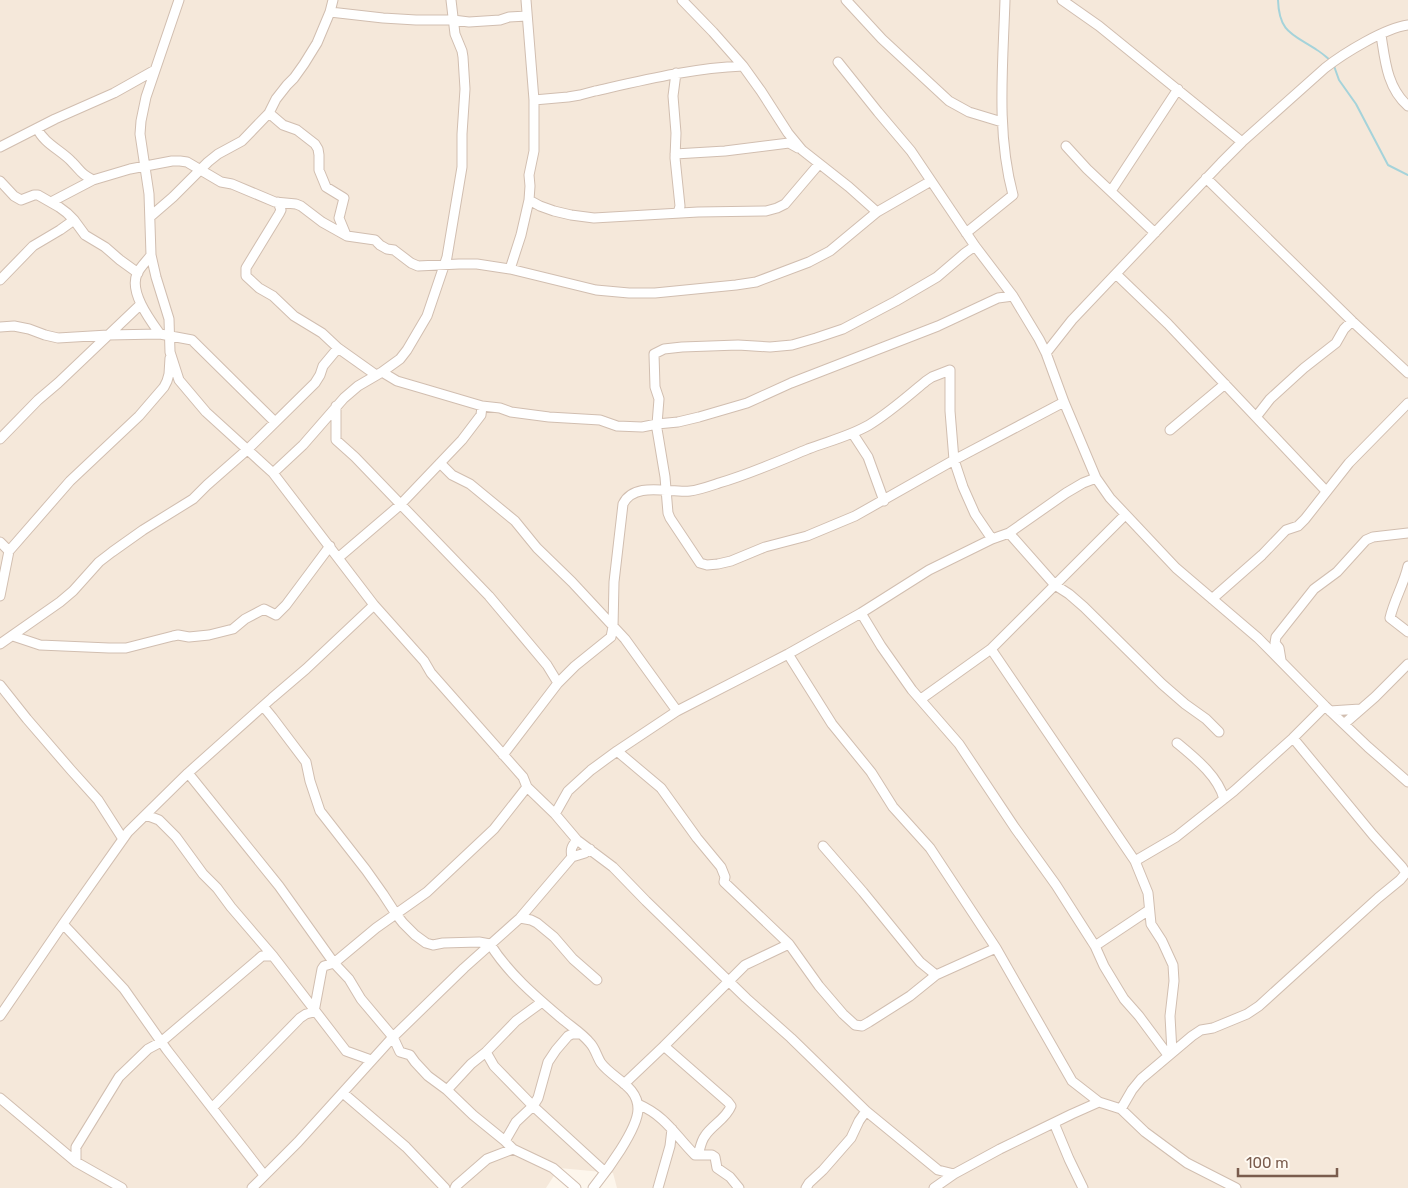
<svg xmlns="http://www.w3.org/2000/svg" width="1408" height="1188" viewBox="0 0 1408 1188" font-family="Rubik,sans-serif">
  <rect width="100%" height="100%" fill="#fdf6ec"/>
  <path fill="#f5e8da" d="M0,0H1408V1188H617L613,1173L559,1168L546,1188H0Z"/>
  <g fill="none" stroke-linecap="round" stroke-linejoin="round">
    <path stroke="#a5d3da" stroke-width="2" d="M1278,0C1279,33 1293,34 1317,50C1322,53 1326,57 1330,60
      M1334,66L1339,80L1356,104L1388,165L1408,175"/>
    <g stroke="#d1beb0" stroke-width="11">
      <path id="minor" d="M179,0L146,97L141,121L140,134L149,194L151,255L156,277L169,319L170,352L179,380L206,412L273,473L374,605L424,661L431,673L523,777L527,787L555,814L577,840L613,867L646,901L746,998L791,1038L866,1111L938,1170L954,1174
        M682,0L713,32L743,66L761,91L788,133L802,150L849,187L877,212
        M846,0L882,39L949,101L969,112L1002,122
        M1062,0L1099,26L1242,142
        M330,12L333,0
        M1381,35C1385,60 1387,88 1408,106
        M838,62L878,112L911,151L975,246L1013,296L1039,339L1046,353L1064,402L1096,478L1110,498L1176,568L1258,638L1325,706L1368,747L1408,782
        M676,73L673,96L676,133L675,158L680,206L678,213
        M534,100L568,97L580,95L595,91C644,80 693,68 743,66
        M269,113L283,125L297,130L315,144L318,149L319,155V170L326,187L344,198L339,218L346,235
        M37,128C44,144 61,150 72,162C81,171 81,174 93,180
        M1066,146L1087,169L1155,233
        M0,147L55,119L114,93L155,70
        M675,154L725,151L789,143L798,148
        M1206,178L1352,321L1408,373
        M0,181L14,196L21,200L34,195H38L59,207L67,213L74,220L85,235L105,247L120,260L138,273
        M1111,191L1178,89
        M529,200L540,206L554,211L571,215L594,218L698,212L766,211L777,208L785,204L819,164
        M51,202L93,180L130,169L172,161H180L187,162L221,182L232,184L275,202L296,204L301,206L322,222L347,236L375,240L380,245L387,249L394,250L411,263L418,266L459,264H477L510,269L596,290L629,293H655L736,285L756,282L809,262L830,251L877,212L931,181
        M278,202L281,210L279,214L246,268V276L259,288L273,296L294,316L322,333L338,348L376,375
        M151,216L173,197L208,162L218,154L242,141L269,113L276,99L287,85L294,78L304,64L317,43L330,12L383,18L416,20H453L469,22L500,20L509,17L527,16
        M966,233L1013,195C996,132 1003,65 1005,0
        M151,255C147,261 140,267 137,274C129,292 150,320 160,334
        M510,269L521,235L529,200L530,186L529,175L534,151V100L526,0
        M1116,274L1168,324L1326,491
        M0,280L33,246L60,230L74,220
        M1013,296L998,298L938,326L791,383L747,403L699,417L678,422L657,424V429L665,477L668,513L670,518L700,563L707,565L718,564L731,561L765,547L807,536L855,516L954,460L1064,402
        M0,327L14,326L29,329L45,335L58,338L108,335L160,334L192,340L275,422
        M1046,353L1072,320L1221,163L1242,142L1325,68C1344,53 1385,28 1408,25
        M382,372L397,381L421,388L482,406L500,408L511,412L549,417L600,420L617,426L642,427L657,424L659,399L655,387L654,354L664,349L682,347L738,345L770,347L792,345L816,338L843,329L896,301L937,277L965,253L975,246
        M336,406V440L355,457L489,596L547,665L558,683
        M1256,417L1270,399L1304,368L1336,343L1344,329L1352,321
        M1170,430L1225,384
        M853,434L868,457L884,501
        M0,439L38,400L58,383L141,304
        M440,463L452,475L470,484L515,521L537,548L572,582L625,639L677,711
        M273,473L303,445L344,398L358,386L382,372L400,359L407,350L427,316L447,257L462,167V134L465,89L463,57L462,51L455,34L451,0
        M1009,533L1055,585L1069,594L1084,607L1162,684L1185,704L1206,719L1219,732
        M0,542L9,551
        M338,558L400,505L462,440L481,415L482,406
        M1408,566C1404,584 1394,600 1390,618L1408,632
        M0,596L9,551L70,481L139,416L164,387L167,381L169,374L170,358
        M1212,599L1262,555L1286,530L1298,526L1305,519L1349,463L1408,403
        M861,613L881,646L912,690L959,744L1015,828L1056,885L1095,946L1104,966L1124,999L1139,1016L1168,1055
        M13,636L40,645L109,648H126L173,636L178,635L189,637L209,635L233,629L245,619L264,609L276,615L286,605L330,546
        M0,644L60,602L73,591L99,562L112,552L143,530L193,499L207,485L248,449L315,383L320,375L323,366L338,348
        M991,649L1135,861L1148,893L1151,924L1162,941L1173,965L1174,981L1170,1016L1172,1052
        M788,654L832,724L871,772L893,807L930,848L996,948L1072,1081L1099,1102L1121,1109L1145,1132L1187,1163L1236,1188
        M1281,660L1279,648L1275,643L1276,637L1314,589L1337,572L1366,540L1373,537L1408,533
        M0,685L27,719L71,770L98,800L123,839
        M921,699L991,649L1125,515
        M263,706L272,717L306,762L310,781L320,811L366,870L383,894L396,914L403,923L415,935L426,943L433,945L443,943L479,942L490,944C508,973 535,996 561,1018C570,1026 582,1033 590,1043C595,1048 597,1057 601,1063C613,1079 638,1086 638,1109C638,1129 606,1172 593,1188
        M1330,711L1360,709
        M1344,724L1375,697L1408,664
        M1177,743C1195,758 1218,776 1224,799
        M617,751L661,788L697,838L721,867L725,877L724,882L789,944L819,986L843,1014L855,1025L862,1026L869,1022L910,996L936,975L996,948
        M503,755L558,683L575,666L611,637L613,627L614,582L623,504C634,481 669,493 690,491C699,490 710,486 719,483C750,474 779,461 808,449C829,441 850,436 869,425C889,413 908,396 926,381L932,377L950,370V411L954,460L963,487L975,514L992,539
        M188,773L279,886L334,963L349,979L361,999L393,1037L400,1052L410,1055L415,1062L428,1076L447,1090L473,1115L505,1141L513,1149L553,1168L576,1188
        M555,814L568,791L591,770L617,751L677,711L788,654L861,613L929,570L992,539L1009,533L1066,493L1083,483L1096,478
        M146,815L159,820L176,837L203,874L217,888L231,907L273,956L343,1047L346,1051L371,1060
        M823,846L863,892L920,962L936,975
        M572,857C570,849 572,846 577,840
        M1135,861L1176,837L1234,791L1293,738L1325,706
        M520,918L531,920L537,923L554,937L573,959L597,980
        M63,924L124,989L167,1050L264,1175
        M1095,946L1149,910
        M0,1016L63,924L128,832L188,773L272,698L306,669L374,605
        M664,1046L728,1102L731,1106C726,1119 712,1125 705,1136C701,1141 700,1149 698,1155
        M486,1052L494,1066L533,1106L605,1172
        M624,1084L664,1046L745,965L789,944
        M447,1090L471,1064L486,1052L516,1021L542,1002
        M343,1093L406,1147L445,1188
        M0,1098L76,1162L122,1188
        M638,1104C667,1117 674,1134 695,1155H712L715,1157L717,1168L730,1177L739,1188
        M212,1108L300,1018L306,1014L314,1012L322,969L324,966L334,963L376,928L427,892L494,829L527,787
        M1121,1109L1132,1090L1141,1079L1192,1036L1201,1030L1213,1028L1247,1014L1259,1006L1378,898L1400,880L1406,873L1402,867L1373,835L1293,738
        M1054,1123L1069,1159L1083,1188
        M505,1141L516,1122L533,1106L538,1098L548,1062L556,1050L568,1036L572,1034H580
        M76,1162V1147L119,1077L148,1049L161,1042L262,956H273
        M252,1188L298,1142L393,1037L464,968L520,918L572,857L585,853L590,849
        M455,1188L456,1186L487,1159L513,1149
        M658,1188L670,1146L672,1129
        M806,1188L809,1183L823,1170L851,1138L859,1121L866,1111
        M934,1188L954,1174L1000,1149L1072,1114L1099,1102"/>
    </g>
    <use href="#minor" stroke="#fff" stroke-width="9"/>
  </g>
  <path d="M1238 1168v8h99v-8" fill="none" stroke="#7a5c4d" stroke-width="2.5"/>
  <text x="1246" y="1168" font-size="15" fill="#7a5c4d" stroke="#fffaf3" stroke-width="4" paint-order="stroke">100 m</text>
</svg>
